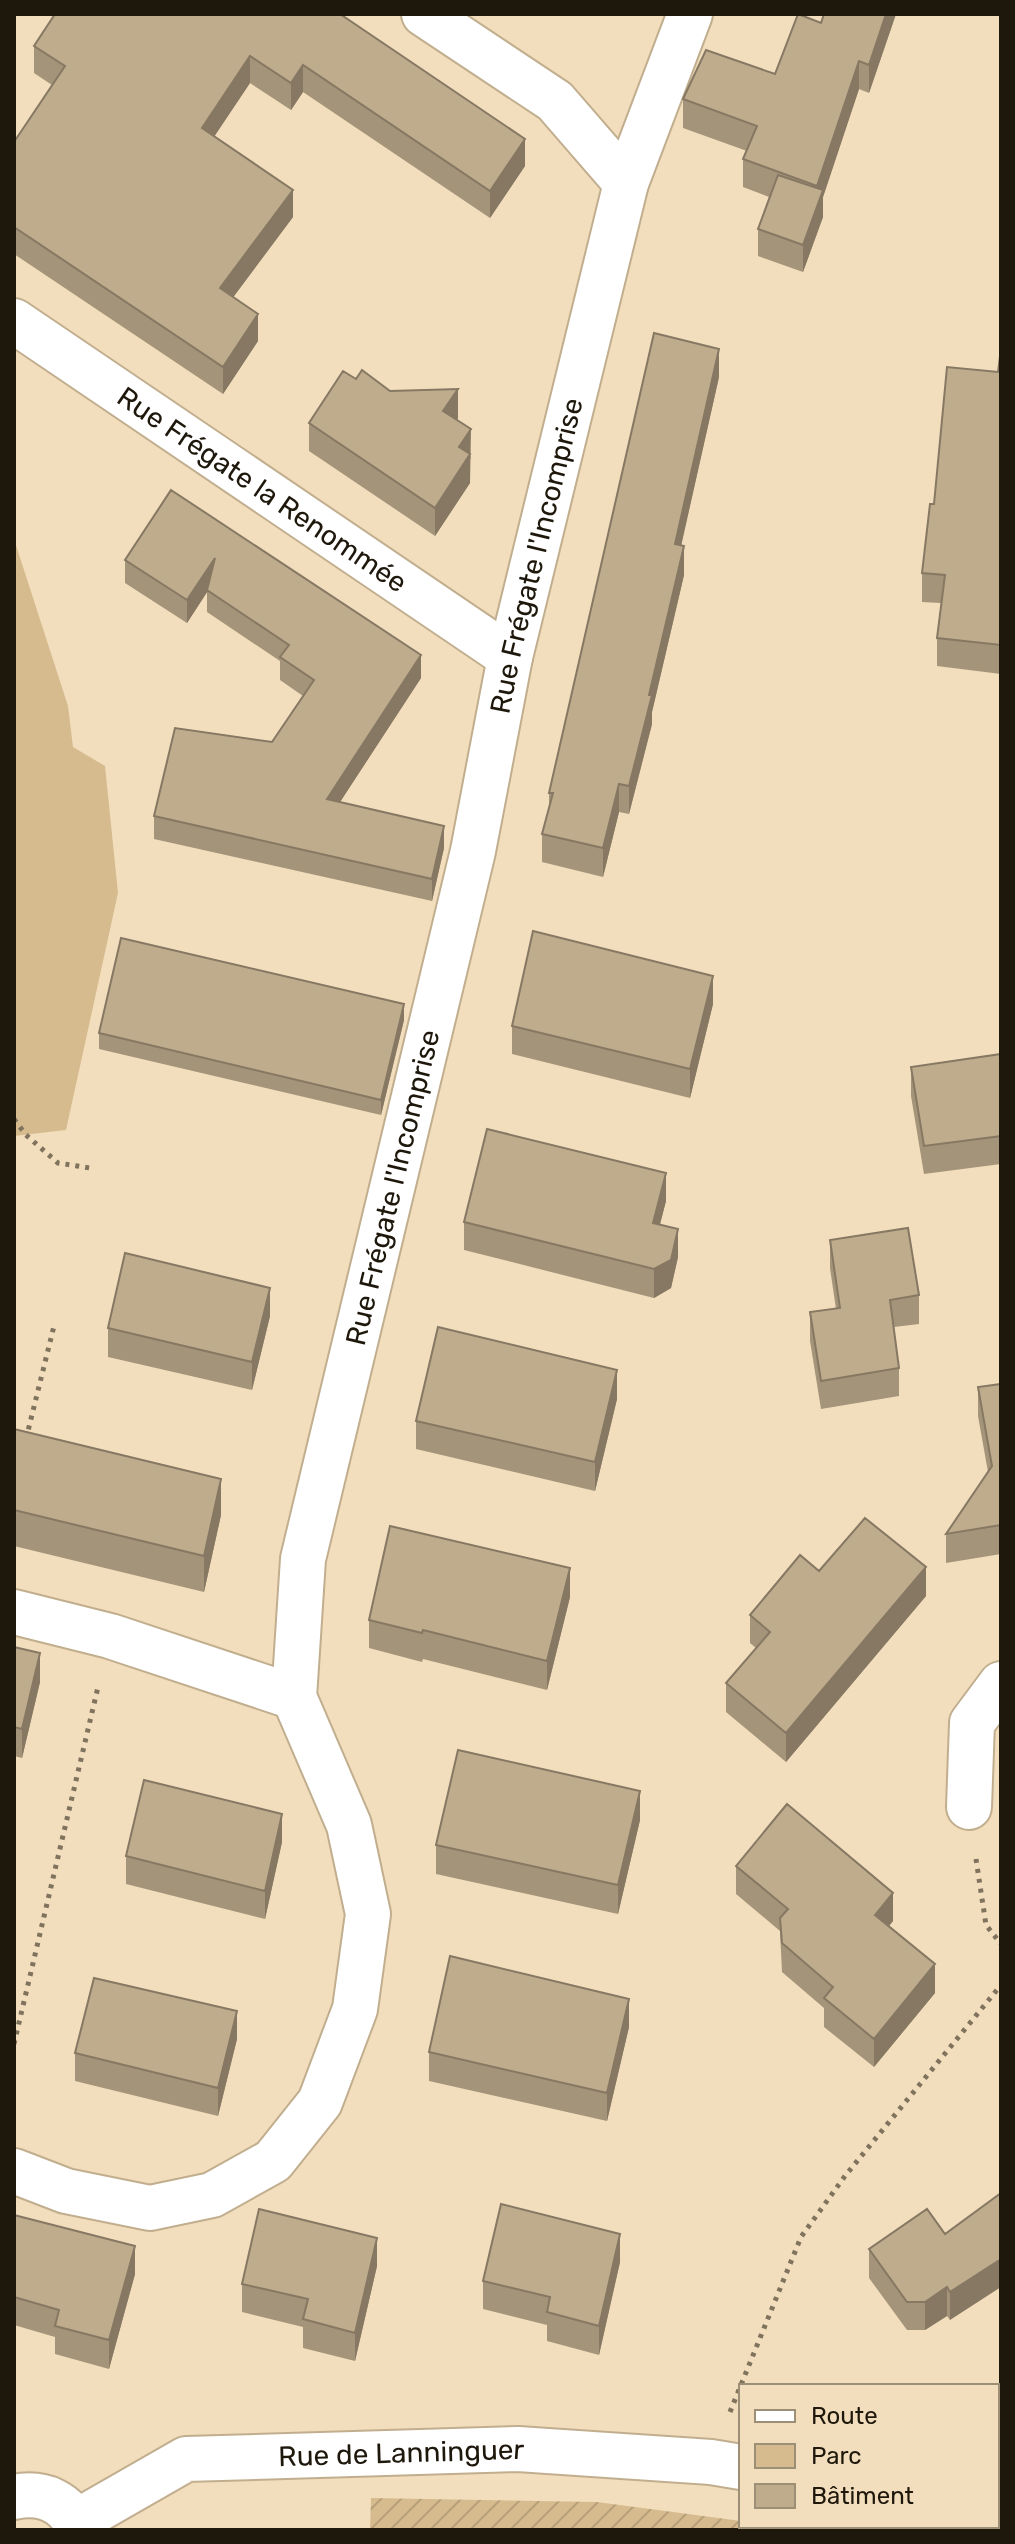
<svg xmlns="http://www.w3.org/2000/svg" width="1015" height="2544" viewBox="0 0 1015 2544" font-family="Rubik,sans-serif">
  <defs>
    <pattern id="garden-furrows" width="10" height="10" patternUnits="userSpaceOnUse" patternTransform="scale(2)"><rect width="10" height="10" fill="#d6bb8e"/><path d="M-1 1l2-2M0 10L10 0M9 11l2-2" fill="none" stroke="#b7a079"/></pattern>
  </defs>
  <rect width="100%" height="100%" fill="#f2debd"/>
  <path fill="#d6bb8e" d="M14,539L68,706L73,747L105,766L118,893L66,1130L14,1136Z"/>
  <path fill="url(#garden-furrows)" d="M371,2498L597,2502L741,2521V2526H774L804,2530H370Z"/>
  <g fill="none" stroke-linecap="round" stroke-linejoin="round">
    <g stroke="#c1ae8e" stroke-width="48">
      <g id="street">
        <path d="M626,183L690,14"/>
        <path id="s1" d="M14,321L510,657"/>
        <path d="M14,1612L110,1636L294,1697"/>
        <path d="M969,1807L972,1723L1001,1684"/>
        <path id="s2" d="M14,2171L66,2191L150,2208L212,2195L273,2161L320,2102L355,2009L368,1914L349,1825L294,1697L303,1559L473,851L510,657L626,183L555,101L424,14"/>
        <path d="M14,2497C43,2491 68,2502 79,2530"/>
        <path d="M997,2507H1001"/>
        <path id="s3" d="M76,2522L186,2459L518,2449L711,2462L741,2467"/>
      </g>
    </g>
    <path stroke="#80735d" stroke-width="5" stroke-dasharray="4 6" stroke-linecap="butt" d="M14,1119L26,1135L58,1163L90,1168
      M26,1439L54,1326
      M976,1859L986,1925L1001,1944
      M14,2044L98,1687
      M730,2412L801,2237L845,2176L1001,1985"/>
    <use href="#street" stroke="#fff" stroke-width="44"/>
  </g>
  <path fill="#a49479" d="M340,14L525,166L490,218L303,92L291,110L250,83L214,136L293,217L233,297L258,341L223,394L14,254V142L52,85L34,73V46Z
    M896,14L869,93L859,89L823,197V217L803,272L758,256V229L769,197L743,187V159L747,151L683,128V99L775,74L821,23Z
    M1001,348V674L937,666V638L941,603L922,602V573L934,504L998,372Z
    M719,377L681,545L684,575L652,712V724L629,814L619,812L603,877L542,862V834L549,806V793Z
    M356,379L458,418L457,420L471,458L470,459V483L435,536L309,451V423Z
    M171,490L421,678L340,802L444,848L432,901L154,839V816L272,742L303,696L280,680V661L207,612V592L187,623L125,583V560Z
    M713,1004L690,1098L512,1054V1026Z
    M404,1020L381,1115L99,1049V1033Z
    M1001,1054V1164L924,1174L911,1096V1067Z
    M666,1201L660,1224L678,1257L671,1288L654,1298L464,1250V1222Z
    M830,1240L919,1295V1324L894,1327L899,1368V1396L821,1409L810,1341V1312L836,1309L830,1268Z
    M270,1316L252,1390L108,1357V1328Z
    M1001,1384V1554L946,1563V1534L988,1472L978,1416V1387Z
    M617,1399L595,1491L416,1449V1421Z
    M14,1429L221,1515L204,1592L14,1546Z
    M819,1571L926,1596L786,1762L726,1712V1683L756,1648L750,1643V1615Z
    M570,1597L547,1690L423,1659L422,1662L369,1648V1620Z
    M14,1647L40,1682L22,1758L14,1756Z
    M640,1820L618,1914L436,1874V1845Z
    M282,1842L265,1919L126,1884V1856Z
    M736,1866L893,1921L889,1926L935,1993L874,2067L824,2027V2008L782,1972L780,1931L736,1894Z
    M629,2027L607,2121L429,2081V2052Z
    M237,2039L218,2116L75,2081V2053Z
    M1001,2193L950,2320L947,2316L925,2330H907L869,2278V2249L945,2234Z
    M14,2215L135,2274L109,2369L55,2354V2337L14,2325Z
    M620,2262L599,2355L547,2341V2325L483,2309V2281Z
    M377,2266L355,2361L303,2348V2327L242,2312V2284Z"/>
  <path fill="#867863" d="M886,14H896L869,93V65Z
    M250,56V83L202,155V128Z
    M859,61V89L823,197V217L803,272V245L817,206V186Z
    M303,65V92L291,110V83Z
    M525,139V166L490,218V191Z
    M293,190V217L220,315V288Z
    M258,314V341L223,394V367Z
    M719,349V377L675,573V544Z
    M458,389V418L443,439V411Z
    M471,429L470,483L435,536V508L459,447Z
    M684,546V575L652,712V724L629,814V786L649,695Z
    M215,558V580L187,623V600Z
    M421,655V678L327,822V799Z
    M619,784V812L603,877V848Z
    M444,826V848L432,901V879Z
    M713,976V1004L690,1098V1069Z
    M404,1004V1020L381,1115V1100Z
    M666,1173V1201L653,1251V1223Z
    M678,1229V1257L671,1288L654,1298V1269Z
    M270,1288V1316L252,1390V1362Z
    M617,1370V1399L595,1491V1462Z
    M221,1479V1515L204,1592V1556Z
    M926,1567V1596L786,1762V1733Z
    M570,1568V1597L547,1690V1661Z
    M40,1653V1682L22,1758V1729Z
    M640,1791V1820L618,1914V1885Z
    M282,1814V1842L265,1919V1891Z
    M893,1893V1921L875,1943V1915Z
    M935,1964V1993L874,2067V2039Z
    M629,1999V2027L607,2121V2093Z
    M237,2011V2039L218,2116V2088Z
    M620,2234V2262L599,2355V2326Z
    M377,2238V2266L355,2361V2333Z
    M135,2246V2274L109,2369V2340Z
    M1001,2259V2287L950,2320V2292Z
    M947,2287V2316L925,2330V2302Z"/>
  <path fill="#bfac8d" stroke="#867863" stroke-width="2" d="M55,14H340L525,139L490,191L303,65L291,83L250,56L202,128L293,190L220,288L258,314L223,367L14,227V142L65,66L34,46Z
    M798,14L821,23L824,14H886L869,65L859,61L817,186L743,159L757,126L683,99L706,50L775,74Z
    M778,175L823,190L803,245L758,229Z
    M654,333L719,349L675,544L684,546L649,695H652L629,786L619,784L603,848L542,834L553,793H549Z
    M1001,348V645L937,638L945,575L922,573L930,504H934L947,367L998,372Z
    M362,370L390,391L458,389L443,411L471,429L459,447L470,454L435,508L309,423L343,371L356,379Z
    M171,490L421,655L327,799L444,826L432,879L154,816L175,728L272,742L314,680L280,657L289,645L207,590L215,558L187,600L125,560Z
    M533,931L713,976L690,1069L512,1026Z
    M121,938L404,1004L381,1100L99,1033Z
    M1001,1054V1136L924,1146L911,1067Z
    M487,1129L666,1173L653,1223L678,1229L671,1260L654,1269L464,1222Z
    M908,1228L919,1295L890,1300L899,1368L821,1381L810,1312L840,1308L830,1240Z
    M125,1253L270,1288L252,1362L108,1328Z
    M438,1327L617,1370L595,1462L416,1421Z
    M1001,1384V1525L946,1534L992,1466L978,1387Z
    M14,1429L221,1479L204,1556L14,1510Z
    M865,1518L926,1567L786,1733L726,1683L770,1632L750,1615L800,1555L819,1571Z
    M390,1526L570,1568L547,1661L423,1630L422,1633L369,1620Z
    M14,1647L40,1653L22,1729L14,1727Z
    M458,1750L640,1791L618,1885L436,1845Z
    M144,1780L282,1814L265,1891L126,1856Z
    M787,1804L893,1893L875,1915L935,1964L874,2039L824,1998L833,1987L782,1943L780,1918L788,1909L736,1866Z
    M450,1956L629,1999L607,2093L429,2052Z
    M94,1978L237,2011L218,2088L75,2053Z
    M1001,2193V2259L950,2292L947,2287L925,2302H907L869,2249L927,2209L945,2234Z
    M501,2204L620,2234L599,2326L547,2312L550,2297L483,2281Z
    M259,2209L377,2238L355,2333L303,2319L308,2299L242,2284Z
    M14,2215L135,2246L109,2340L55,2326L59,2310L14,2297Z"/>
  <g text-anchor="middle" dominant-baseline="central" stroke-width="8" stroke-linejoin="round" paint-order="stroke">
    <g font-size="28" fill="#1e170b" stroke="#f2debd">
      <text stroke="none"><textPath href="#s1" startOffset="300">Rue Frégate la Renommée</textPath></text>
      <text stroke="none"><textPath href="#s2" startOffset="1944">Rue Frégate l'Incomprise</textPath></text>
      <text stroke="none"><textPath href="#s2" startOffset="1296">Rue Frégate l'Incomprise</textPath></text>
      <text stroke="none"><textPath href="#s3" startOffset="342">Rue de Lanninguer</textPath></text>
    </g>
  </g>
  <rect width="1015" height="2544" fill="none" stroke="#1e170b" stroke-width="32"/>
  <rect x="739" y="2384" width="260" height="144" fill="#f2debd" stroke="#9d8e76" stroke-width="2"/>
  <rect x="755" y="2410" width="40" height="12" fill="#ffffff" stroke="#9d8e76" stroke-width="2"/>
  <text x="811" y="2424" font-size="24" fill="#1e170b">Route</text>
  <rect x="755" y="2444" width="40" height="24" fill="#d6bb8e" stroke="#9d8e76" stroke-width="2"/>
  <text x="811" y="2464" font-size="24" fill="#1e170b">Parc</text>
  <rect x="755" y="2484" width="40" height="24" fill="#bfac8d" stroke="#9d8e76" stroke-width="2"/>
  <text x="811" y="2504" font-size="24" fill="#1e170b">Bâtiment</text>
</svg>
